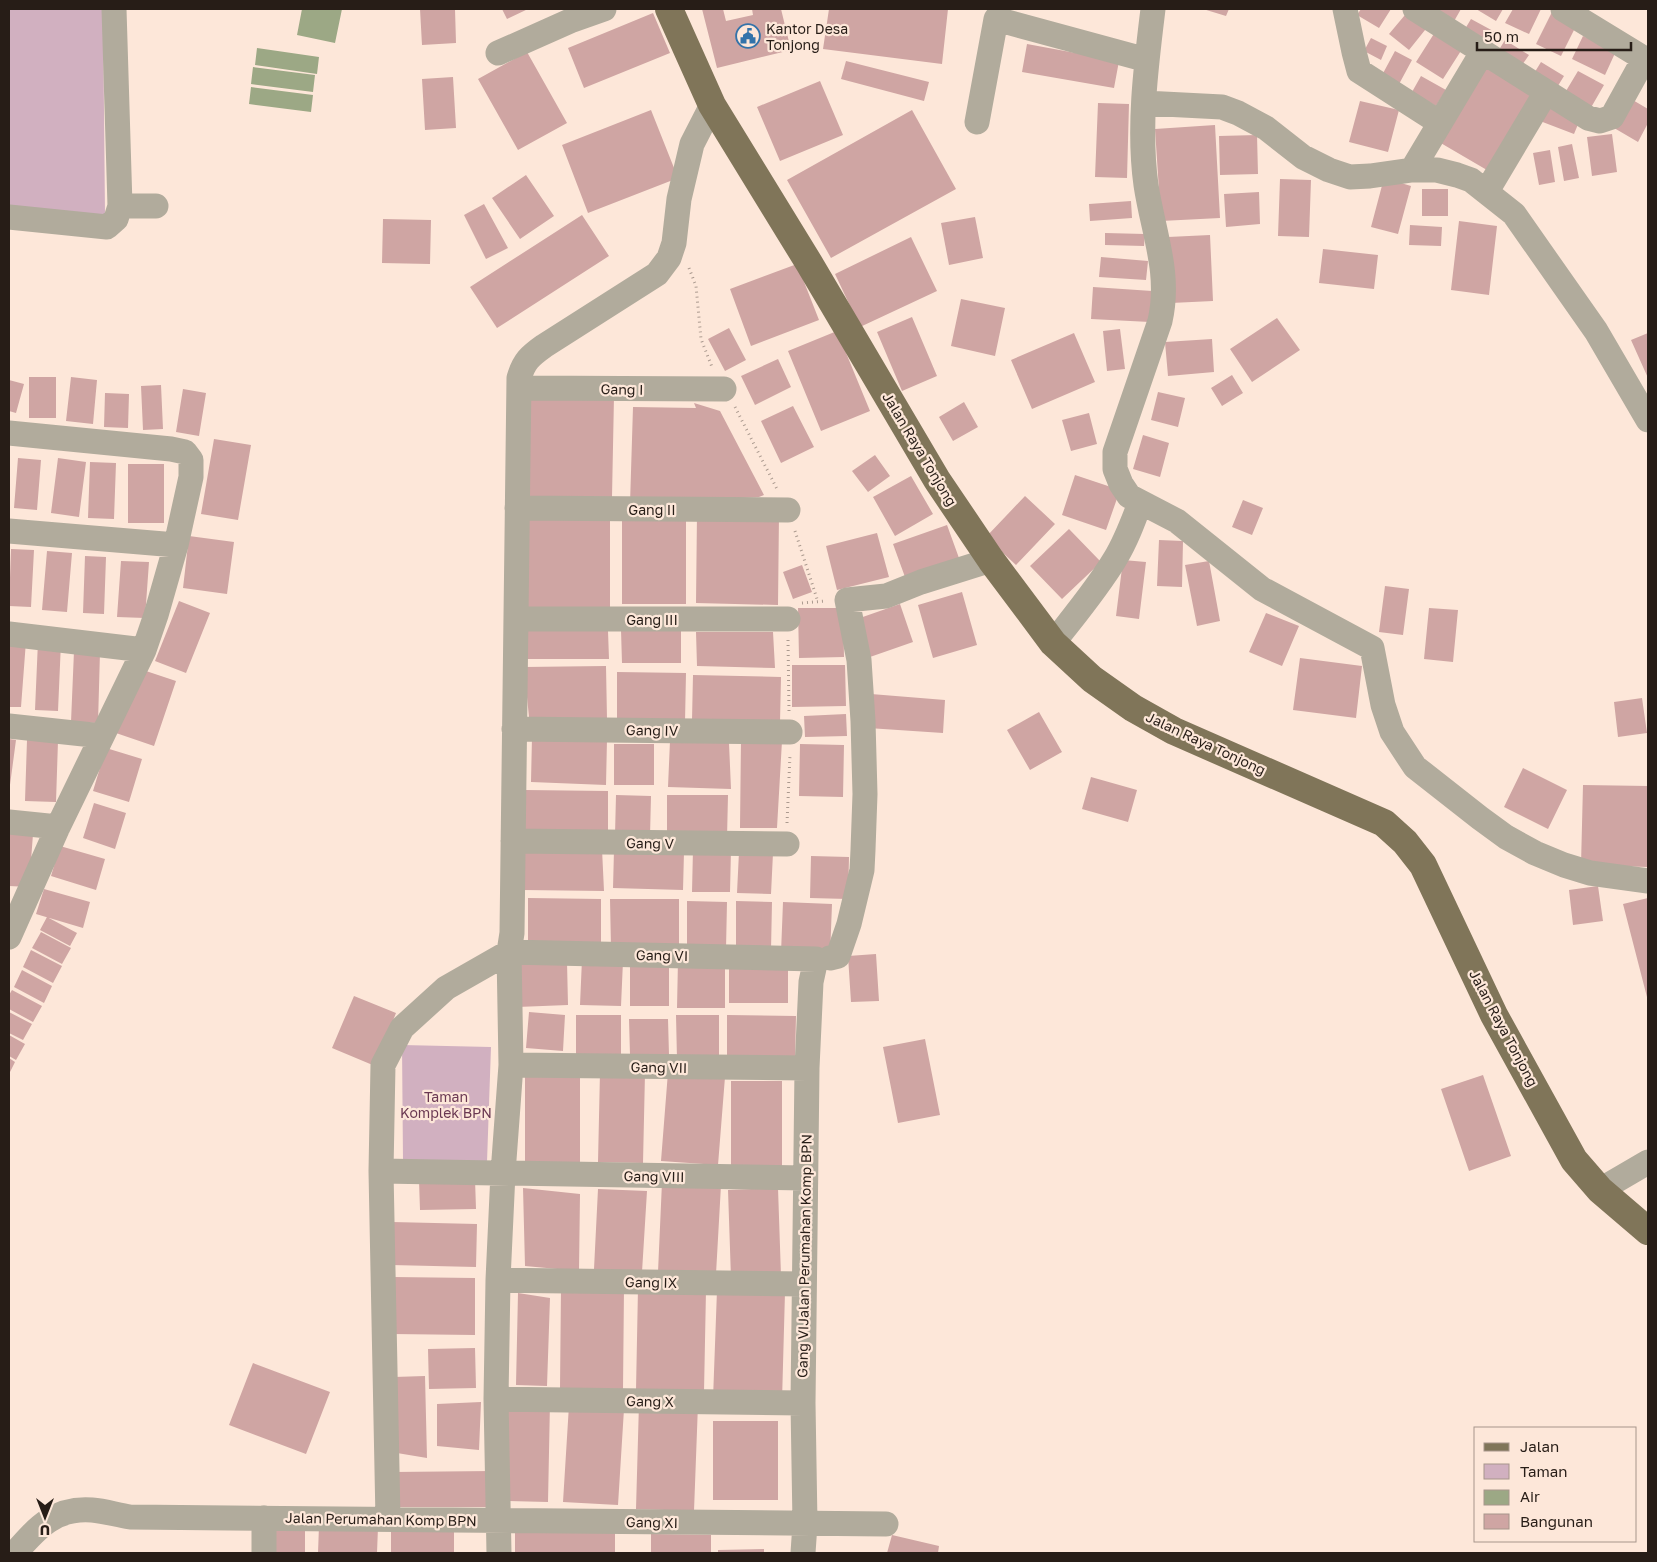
<svg xmlns="http://www.w3.org/2000/svg" width="1657" height="1562" viewBox="0 0 1657 1562" font-family="'Golos Text',sans-serif">
  <rect width="100%" height="100%" fill="#fde7d9"/>
  <path fill="#d1b0c0" d="M9,9H103L105,215L9,206Z
    M402,1045L491,1047L487,1162L403,1161Z"/>
  <path fill="#9ca885" d="M302,9H342L335,43L297,35Z
    M257,48L319,57L317,74L255,65Z
    M253,67L315,75L313,92L251,84Z
    M251,87L313,95L311,112L249,104Z"/>
  <path fill="#cfa5a3" d="M420,9H455L456,43L422,45Z
    M502,9H528L507,19Z
    M702,9H723L726,21L753,15L752,9H781L791,50L717,68Z
    M829,9H948L942,64L823,49Z
    M1203,9H1229L1226,16Z
    M1361,9H1391L1379,28L1357,15Z
    M1410,9L1429,25L1409,50L1389,34Z
    M1440,9H1461L1453,23L1437,15Z
    M1476,9H1503L1496,21Z
    M1513,9H1541L1529,34L1505,23Z
    M1552,12L1577,24L1561,56L1536,44Z
    M653,13L670,53L584,88L568,48Z
    M1471,19L1495,32L1486,47L1462,34Z
    M1437,29L1464,46L1443,79L1416,62Z
    M1583,36L1616,51L1605,75L1572,59Z
    M1371,38L1387,46L1381,60L1364,51Z
    M1505,40L1529,55L1520,68L1497,53Z
    M1027,44L1119,61L1114,88L1022,72Z
    M1395,51L1412,60L1398,86L1381,77Z
    M527,52L567,123L518,150L478,79Z
    M846,61L929,82L924,101L841,79Z
    M1541,62L1564,76L1556,89L1533,75Z
    M1484,64L1538,95L1492,173L1439,142Z
    M1578,71L1604,85L1589,111L1563,96Z
    M1421,76L1446,90L1436,106L1412,92Z
    M453,77L456,128L425,130L422,79Z
    M820,81L843,135L780,161L757,107Z
    M1626,96L1648,109V123L1638,142L1609,125Z
    M1360,101L1399,110L1388,152L1349,142Z
    M1098,103L1129,104L1127,178L1095,177Z
    M1546,105L1581,117L1574,134L1540,121Z
    M651,110L678,178L588,213L562,145Z
    M912,110L956,189L831,258L787,180Z
    M1215,125L1220,218L1161,221L1155,129Z
    M1612,134L1617,172L1592,176L1587,137Z
    M1257,135L1258,174L1220,175L1219,136Z
    M1572,144L1579,178L1564,181L1558,147Z
    M1550,150L1555,182L1539,185L1533,153Z
    M526,175L554,216L520,239L492,198Z
    M1384,178L1411,186L1398,234L1371,227Z
    M1280,179L1311,180L1309,237L1278,236Z
    M1422,189H1448V216H1422Z
    M1259,192L1260,224L1226,227L1224,194Z
    M1131,201L1132,218L1090,221L1089,204Z
    M484,204L508,248L486,259L464,215Z
    M582,215L609,256L497,328L470,287Z
    M975,217L983,258L949,265L941,223Z
    M383,219L431,220L430,264L382,263Z
    M1459,221L1497,226L1489,295L1451,290Z
    M1410,225L1442,227L1441,246L1409,245Z
    M1105,233L1145,234L1144,246L1105,245Z
    M1210,235L1213,301L1171,303L1168,237Z
    M911,237L937,291L860,327L835,274Z
    M1323,249L1378,255L1374,289L1319,283Z
    M1101,257L1148,261L1146,280L1099,277Z
    M797,264L819,320L751,346L730,289Z
    M1093,287L1152,291L1150,322L1091,319Z
    M961,299L1005,308L995,356L951,346Z
    M912,317L937,376L902,391L877,332Z
    M1277,318L1300,350L1252,382L1230,349Z
    M729,328L746,360L725,371L708,339Z
    M1120,329L1125,369L1107,371L1103,331Z
    M837,331L870,411L821,431L788,351Z
    M1074,333L1095,382L1032,409L1011,360Z
    M1648,333V378L1631,340Z
    M1212,339L1214,372L1168,376L1165,342Z
    M778,359L791,387L755,405L741,376Z
    M1232,375L1243,393L1222,406L1211,388Z
    M29,377H56V418H29Z
    M71,377L97,380L93,424L66,421Z
    M9,380L24,384L16,413L9,411Z
    M161,385L163,429L143,430L141,386Z
    M183,389L206,393L199,436L176,432Z
    M1158,392L1185,398L1178,427L1151,420Z
    M105,393L129,394L128,428L104,427Z
    M524,395L614,396L612,497L523,496Z
    M964,402L978,427L953,441L939,417Z
    M694,403L720,411L764,495L759,497L630,504L633,407L696,408Z
    M793,406L814,447L781,463L761,421Z
    M1089,413L1097,444L1071,451L1062,420Z
    M1143,435L1169,443L1160,477L1133,469Z
    M214,439L251,445L238,520L201,514Z
    M875,455L890,476L868,492L852,471Z
    M18,458L41,460L37,510L14,508Z
    M58,458L86,462L79,517L51,513Z
    M90,462L116,463L114,519L88,518Z
    M128,464H164V523H128Z
    M1075,475L1120,490L1106,530L1062,515Z
    M911,476L933,514L895,536L873,497Z
    M1025,496L1055,524L1016,565L986,537Z
    M1243,500L1263,508L1252,535L1232,527Z
    M522,511H610V607H522Z
    M697,513L779,514L778,605L696,603Z
    M622,514H686V604H622Z
    M947,525L959,558L905,577L893,544Z
    M1069,529L1101,562L1062,599L1030,566Z
    M877,533L889,577L837,590L826,546Z
    M189,536L234,542L227,594L183,588Z
    M1159,540L1183,541L1182,587L1157,586Z
    M11,549L34,550L31,607L9,606Z
    M47,551L72,553L67,612L42,610Z
    M85,556L106,557L104,614L83,613Z
    M1123,560L1146,562L1139,619L1116,616Z
    M121,561L149,562L145,618L117,617Z
    M1209,561L1220,621L1197,626L1185,565Z
    M802,565L812,592L793,599L783,572Z
    M1385,586L1409,589L1403,635L1379,632Z
    M962,592L977,645L933,658L918,605Z
    M179,601L210,613L186,673L155,661Z
    M900,604L913,642L870,657L857,619Z
    M798,608H843L844,657L799,658Z
    M1429,608L1458,610L1453,662L1424,659Z
    M1266,613L1299,626L1282,666L1249,652Z
    M524,628L608,631L609,659H523Z
    M681,628V663H622L621,630Z
    M696,632H773L775,668L697,666Z
    M9,640L26,641L21,707H9Z
    M38,641L61,642L58,711L35,710Z
    M74,651L100,652L98,723L71,722Z
    M1300,658L1362,666L1356,718L1293,710Z
    M792,665H845L846,706L792,707Z
    M606,666L607,719L529,717L524,667Z
    M137,668L176,681L154,746L116,733Z
    M617,672L686,673L685,722L617,721Z
    M693,675L781,677L780,722L692,720Z
    M871,694L945,700L943,733L868,728Z
    M1642,698L1647,733L1618,737L1614,702Z
    M1039,712L1062,752L1030,770L1007,730Z
    M846,714L847,736L805,737L804,716Z
    M532,737L607,739L606,785L531,782Z
    M9,739L16,740L10,785H9Z
    M741,739L782,741L777,828H740Z
    M27,740L58,741L56,802L25,801Z
    M670,741L729,743L731,789L668,787Z
    M614,744H654V785H614Z
    M800,744L844,745L843,797L799,796Z
    M106,748L142,759L129,802L93,791Z
    M1523,768L1567,790L1548,829L1504,807Z
    M1091,777L1137,790L1128,822L1082,809Z
    M1583,785L1648,786V867L1581,865Z
    M525,790L608,791V834H524Z
    M616,795L651,796L650,836L615,835Z
    M667,795H728L727,838L667,837Z
    M94,803L126,813L115,849L83,838Z
    M9,832L33,834L29,887L9,886Z
    M60,846L105,859L96,890L51,876Z
    M524,848L602,849L604,891L523,890Z
    M693,849H731L730,892H692Z
    M614,850L684,852L683,890L613,888Z
    M739,852L773,853L771,894L737,893Z
    M811,856L849,857L848,899L810,898Z
    M1598,886L1603,921L1573,925L1569,890Z
    M44,889L90,902L83,928L36,914Z
    M528,898L601,899V948L528,947Z
    M1648,898V1001L1623,904Z
    M610,899H679V948H611Z
    M687,901L727,902L726,949H687Z
    M736,901L772,902L771,950H736Z
    M783,902L832,904L830,956L781,953Z
    M47,917L77,933L70,946L40,930Z
    M41,932L71,948L62,964L32,948Z
    M31,950L62,966L53,983L23,967Z
    M876,954L879,1001L851,1002L848,956Z
    M582,959L623,961L621,1006L580,1005Z
    M678,960H725V1008H677Z
    M630,961H669V1006H630Z
    M729,961H788V1003H729Z
    M567,962L568,1005L517,1007L515,964Z
    M22,970L52,986L44,1003L14,987Z
    M12,990L42,1006L33,1022L9,1009V995Z
    M354,996L396,1013L375,1066L332,1048Z
    M9,1012L32,1024L23,1040L9,1033Z
    M529,1012L565,1015L563,1051L526,1048Z
    M576,1015H621V1056H576Z
    M676,1015H719V1058L677,1059Z
    M727,1015L796,1016L795,1060L727,1059Z
    M629,1019H668L669,1055H630Z
    M9,1035L25,1044L16,1060L9,1056Z
    M925,1039L940,1115L898,1123L883,1047Z
    M9,1058L15,1062L9,1074Z
    M525,1068H580V1162H525Z
    M600,1072L645,1073L643,1163L598,1162Z
    M668,1072L725,1077L718,1165L661,1161Z
    M1483,1075L1511,1156L1469,1171L1441,1089Z
    M731,1081H782V1173H731Z
    M475,1179L476,1209L420,1210L419,1180Z
    M662,1182L721,1185L716,1274L658,1272Z
    M523,1188L580,1194L579,1271L525,1266Z
    M778,1188L781,1276L731,1278L728,1190Z
    M598,1189L647,1191L642,1272L594,1269Z
    M392,1222L477,1224L476,1267L391,1265Z
    M393,1277L475,1278V1335L392,1334Z
    M561,1287L624,1288L623,1389L560,1388Z
    M638,1288L706,1290L704,1392L636,1390Z
    M717,1290L785,1292L782,1401L713,1399Z
    M518,1293L550,1298L547,1386L516,1385Z
    M475,1348L476,1388L429,1389L428,1349Z
    M253,1363L330,1392L306,1454L229,1425Z
    M425,1376L427,1458L397,1453L394,1377Z
    M508,1401L550,1402L548,1502L506,1501Z
    M481,1402L479,1450L437,1446V1404Z
    M639,1403L698,1404L694,1511L636,1509Z
    M569,1405L624,1409L618,1505L563,1502Z
    M713,1421H778V1500H713Z
    M493,1471V1507H394L393,1472Z
    M305,1524V1553H273V1526Z
    M391,1524H454V1553H391Z
    M319,1526L378,1527L377,1553H318Z
    M515,1531L615,1532V1553H515Z
    M651,1534L711,1535V1553H651Z
    M892,1535L939,1546L938,1553H887Z
    M764,1549V1553H718V1550Z"/>
  <g fill="none" stroke-linecap="round" stroke-linejoin="round">
    <path stroke="#ab9a8f" stroke-width="3" stroke-dasharray="1 4" stroke-linecap="butt" d="M689,268L696,286L701,339L712,367
      M735,407L777,489
      M795,531L818,602
      M802,603L826,601
      M788,640L789,711
      M787,823L790,755"/>
    <path stroke="#b1ab9c" stroke-width="25" d="M1153,9C1146,66 1138,128 1146,185C1153,232 1171,273 1160,321L1115,452V469L1121,484L1129,496L1177,521L1262,589L1372,648L1383,705L1392,732L1415,767L1480,818L1506,837L1535,853L1564,865L1590,873L1648,881
      M1345,9L1354,52L1359,71L1440,123
      M1415,9L1588,118L1600,121L1612,117L1644,59
      M1563,9L1648,61
      M498,53L570,21L604,9
      M1144,103L1222,107L1238,113L1266,128L1303,157L1329,170L1350,177L1370,176L1412,170H1437L1457,175L1471,180L1514,214L1596,331L1648,420
      M977,122L996,19L1147,60
      M1412,170L1483,51
      M1487,191L1546,92
      M120,206H156
      M9,217L107,227L116,219L120,206L114,9
      M520,388L724,389
      M9,433L171,449L185,452L191,460V477L176,545L156,615L144,650L58,827L9,937
      M517,508L788,510
      M9,531L176,545
      M516,619H788
      M9,634L144,650
      M1053,643C1074,616 1097,589 1115,559C1126,541 1133,522 1140,503
      M9,726L102,736
      M514,729L790,732
      M9,822L58,827
      M513,841L787,844
      M830,958L838,956L849,924L862,870L863,850L865,794L863,721L859,660L847,600L886,596L921,582L991,560
      M511,1065L807,1068
      M381,1171L383,1065L402,1028L446,988L509,952L816,959L811,982L807,1068L803,1403L805,1524L803,1553
      M1600,1190L1648,1162
      M498,1280L804,1284
      M496,1399L803,1403
      M388,1519L381,1171L805,1178
      M15,1553C37,1528 55,1507 92,1510C105,1511 117,1515 130,1517L886,1524
      M264,1553V1518
      M499,1553L496,1399L498,1280L503,1173L511,1065L509,952L512,933L519,378C524,361 530,356 544,346L657,274L669,258L674,243L679,199L692,144L712,105"/>
    <path stroke="#807559" stroke-width="28" d="M669,9L712,105L809,263L937,480L991,560L1053,643L1092,679L1133,708L1174,731L1384,823L1405,842L1423,865L1494,1015L1574,1160L1600,1190L1648,1231"/>
  </g>
  <defs>
    <g id="civic-ring" transform="scale(1.25)"><circle r="9.5" fill="#fde7d9" stroke="#3373aa" stroke-width="1.5"/><path d="M-.6-6.5H3V-4.5H.6V-3L4-1V1h2V6H-6V1h2V-1L-.6-3ZM-1.2 2.5V6h2.4V2.5Z" fill="#3373aa"/></g>
  </defs>
  <g fill-rule="evenodd">
    <use href="#civic-ring" x="748" y="36"/>
  </g>
  <g text-anchor="middle" dominant-baseline="central" stroke-width="4.5" stroke-linejoin="round" paint-order="stroke">
    <g font-size="14" fill="#271d17" stroke="#fde7d9" text-anchor="start">
      <text x="766" y="28">Kantor Desa<tspan x="766" dy="16">Tonjong</tspan></text>
    </g>
    <g font-size="14" fill="#271d17" stroke="#fde7d9">
      <text transform="translate(622 389) rotate(1)">Gang I</text>
      <text transform="translate(920 449) rotate(59)">Jalan Raya Tonjong</text>
      <text x="652" y="509">Gang II</text>
      <text x="652" y="619">Gang III</text>
      <text transform="translate(652 730) rotate(1)">Gang IV</text>
      <text transform="translate(1206 743) rotate(25)">Jalan Raya Tonjong</text>
      <text transform="translate(650 843) rotate(1)">Gang V</text>
      <text transform="translate(662 955) rotate(1)">Gang VI</text>
      <text transform="translate(1504 1028) rotate(62)">Jalan Raya Tonjong</text>
      <text transform="translate(659 1067) rotate(1)">Gang VII</text>
      <text transform="translate(654 1176) rotate(1)">Gang VIII</text>
      <text transform="translate(804 1256) rotate(-89)">Gang VIJalan Perumahan Komp BPN</text>
      <text transform="translate(651 1282) rotate(1)">Gang IX</text>
      <text transform="translate(650 1401) rotate(1)">Gang X</text>
      <text transform="translate(381 1519) rotate(1)">Jalan Perumahan Komp BPN</text>
      <text transform="translate(652 1522) rotate(1)">Gang XI</text>
    </g>
    <g font-size="14" fill="#6a3852" stroke="#fde7d9">
      <text x="446" y="1096">Taman<tspan x="446" dy="16">Komplek BPN</tspan></text>
    </g>
  </g>
  <rect width="1657" height="1562" fill="none" stroke="#271d17" stroke-width="20"/>
  <rect x="1474" y="1427" width="162" height="115" fill="#fde7d9" stroke="#a7968b"/>
  <rect x="1484" y="1443" width="25" height="8" fill="#807559" stroke="#a7968b"/>
  <text x="1520" y="1452" font-size="15" fill="#271d17">Jalan</text>
  <rect x="1484" y="1464" width="25" height="15" fill="#d1b0c0" stroke="#a7968b"/>
  <text x="1520" y="1477" font-size="15" fill="#271d17">Taman</text>
  <rect x="1484" y="1490" width="25" height="15" fill="#9ca885" stroke="#a7968b"/>
  <text x="1520" y="1502" font-size="15" fill="#271d17">Air</text>
  <rect x="1484" y="1514" width="25" height="15" fill="#cfa5a3" stroke="#a7968b"/>
  <text x="1520" y="1527" font-size="15" fill="#271d17">Bangunan</text>
  <g transform="translate(45 1517) rotate(180)" stroke="#fde7d9" stroke-width="4" paint-order="stroke">
  <path d="M0-4L9 19L0 12L-9 19Z" fill="#271d17"/>
  <text y="-8" font-size="14" font-weight="bold" text-anchor="middle" fill="#271d17">U</text>
  </g>
  <path d="M1477 42v8h154v-8" fill="none" stroke="#271d17" stroke-width="2.5"/>
  <text x="1484" y="42" font-size="15" fill="#271d17" stroke="#fde7d9" stroke-width="4" paint-order="stroke">50 m</text>
</svg>
